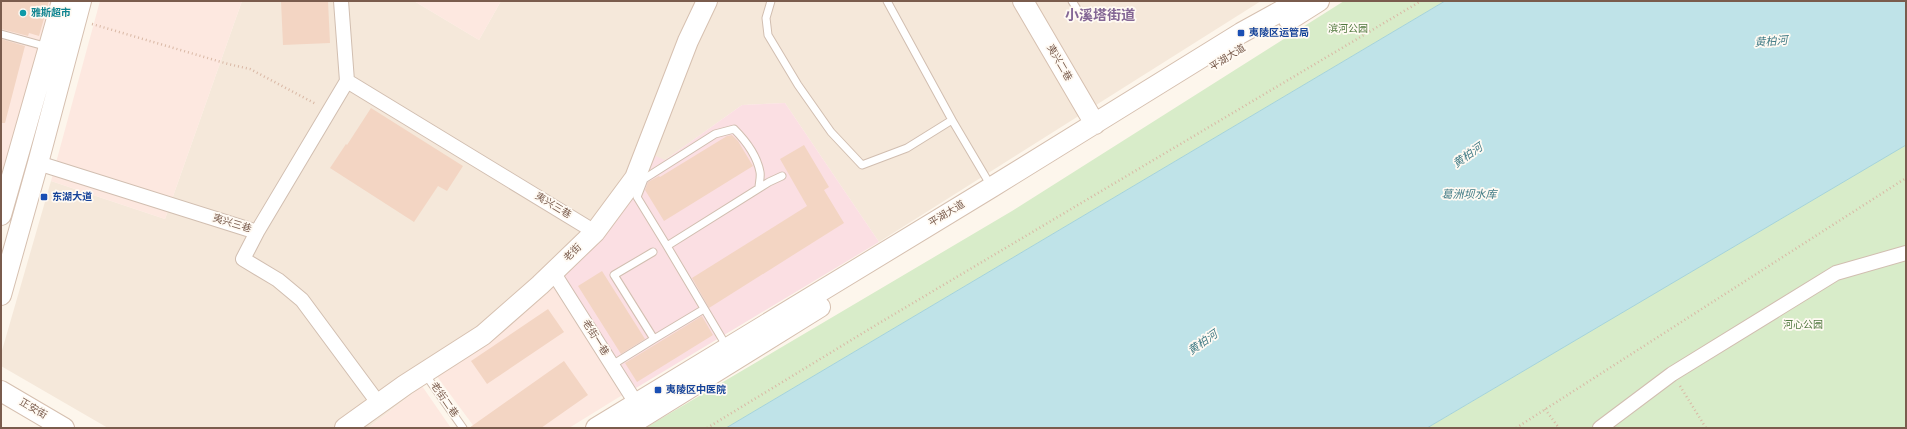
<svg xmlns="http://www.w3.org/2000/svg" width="1907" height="429" viewBox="0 0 1907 429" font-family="Overpass,'Noto Sans SC',sans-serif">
  <rect width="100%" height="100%" fill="#fdf6ec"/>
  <path fill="#f5e8da" d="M242,1H414L479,40L501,1H1261L879,242L785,103L742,105L665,160L436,375L368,428H108L1,366V354L51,181L165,219Z"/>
  <path fill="#fde8e0" d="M1,1H51L1,180Z
    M100,1H242L165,219L51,181Z
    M414,1H501L479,40Z
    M552,282L624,394L569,428H475L436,375Z
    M422,386L451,428H368Z"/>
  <path fill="#fbdfe3" d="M785,103L879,242L636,388L562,274L651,154L665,160L742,105Z"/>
  <path fill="#d8ecc9" d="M1344,1H1445L726,428H645L1012,211Z
    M1905,145L1906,428H1427Z"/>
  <path fill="#bfe3e8" stroke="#a5d3da" d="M1445,1H1906V145L1427,428H726Z"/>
  <path fill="#f3d5c3" d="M1,1H49L39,36L29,33L28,36L1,29Z
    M281,1H328L330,43L283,45Z
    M1,39L25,46L5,123H1Z
    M371,108L463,166L447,191L438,186L414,222L330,168L346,144L347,145Z
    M732,135L738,141L753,166L664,221L645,190L648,182L659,176L660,177L727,136Z
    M804,145L829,187L824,190L844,223L709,308L692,278L807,206L780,159Z
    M602,271L645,339L621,354L578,286Z
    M548,309L564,332L487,384L471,361Z
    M702,316L713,335L637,382L625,363Z
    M564,361L588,395L541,428H469Z"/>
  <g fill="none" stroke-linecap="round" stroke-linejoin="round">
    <g stroke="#d1beb0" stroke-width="9">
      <path id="lane" d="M771,1L766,18L768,35L798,85L831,132L862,165L907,148L952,120L991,186
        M887,1L952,120
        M1072,1L1077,9
        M1,34L48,47
        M667,246L637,197L644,179L715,134L734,129C745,140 757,156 760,172C761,177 759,183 759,188
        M653,252L614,275L654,339L704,309
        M727,347L667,246L769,182L782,176
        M612,365L654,339
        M425,374L463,428"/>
    </g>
    <g stroke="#d1beb0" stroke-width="16">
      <path id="street" d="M341,1L347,81L595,232
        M38,163L257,232L347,81
        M257,232L243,259L278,280L302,300L379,404
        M553,272L636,403
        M1600,428L1672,374L1836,273L1906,253"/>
    </g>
    <g stroke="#d6c0b0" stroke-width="22">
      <path id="secondary" d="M1023,1L1095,124
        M1289,20L1319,1
        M1,215L62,1
        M1,295L38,163L81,1
        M1,391L64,428
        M345,428L405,385L483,335L540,285L595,232L635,178L688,41L707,1
        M596,428L992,187L1241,33L1299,1
        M625,428L820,307"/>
    </g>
    <path stroke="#d9b8a5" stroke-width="2.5" stroke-dasharray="1 3" stroke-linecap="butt" d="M92,24L228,64L250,69L316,104
      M1680,386L1706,428
      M1545,409L1559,428
      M707,428L876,325L1421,1
      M1516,428L1906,178"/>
    <use href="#lane" stroke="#fff" stroke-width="7"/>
    <use href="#street" stroke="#fff" stroke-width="14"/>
    <use href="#secondary" stroke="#fff" stroke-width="20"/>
  </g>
  <circle fill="#0f9aa8" stroke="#fffaf3" stroke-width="1.5" cx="23" cy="13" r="4"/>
  <g fill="#1a4fb4" stroke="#fffaf3" stroke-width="1.5">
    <rect x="1237" y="29" width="8" height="8" rx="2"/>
    <rect x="40" y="193" width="8" height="8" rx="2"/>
    <rect x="654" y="386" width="8" height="8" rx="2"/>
  </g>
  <g text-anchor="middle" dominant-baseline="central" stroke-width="3.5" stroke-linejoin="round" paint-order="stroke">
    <g font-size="10" font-weight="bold" fill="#0d838f" stroke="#fffaf3" text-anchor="start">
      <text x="31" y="13">雅斯超市</text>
    </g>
    <g font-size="10" fill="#537a41" stroke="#fffaf3">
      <text x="1348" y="29">滨河公园</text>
      <text x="1803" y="325">河心公园</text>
    </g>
    <g font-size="10" font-weight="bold" fill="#164399" stroke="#fffaf3" text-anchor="start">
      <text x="1249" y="33">夷陵区运管局</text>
      <text x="52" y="197">东湖大道</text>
      <text x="666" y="390">夷陵区中医院</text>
    </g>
    <g font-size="10" fill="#7a5c4d" stroke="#fffaf3">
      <text transform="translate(1228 58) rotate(-32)">平湖大道</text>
      <text transform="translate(1059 63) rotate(60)">夷兴二巷</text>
      <text transform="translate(553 206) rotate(31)">夷兴三巷</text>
      <text transform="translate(947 214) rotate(-31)">平湖大道</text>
      <text transform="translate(232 224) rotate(17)">夷兴三巷</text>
      <text transform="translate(573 253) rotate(-44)">老街</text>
      <text transform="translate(595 338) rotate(58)">老街一巷</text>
      <text transform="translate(444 400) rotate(55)">老街二巷</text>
      <text transform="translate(33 409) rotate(30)">正安街</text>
    </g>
    <g font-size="11" font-style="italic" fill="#437c86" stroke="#fffaf3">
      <text transform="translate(1771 42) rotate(-4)">黄柏河</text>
      <text transform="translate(1468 156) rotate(-35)">黄柏河</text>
      <text x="1469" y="195">葛洲坝水库</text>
      <text transform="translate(1203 343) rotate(-35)">黄柏河</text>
    </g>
    <g font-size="14" font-weight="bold" fill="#846695" stroke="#fffaf3">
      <text x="1100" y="16">小溪塔街道</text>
    </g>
  </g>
  <rect width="1907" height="429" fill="none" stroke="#7a5c4d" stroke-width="4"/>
</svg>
